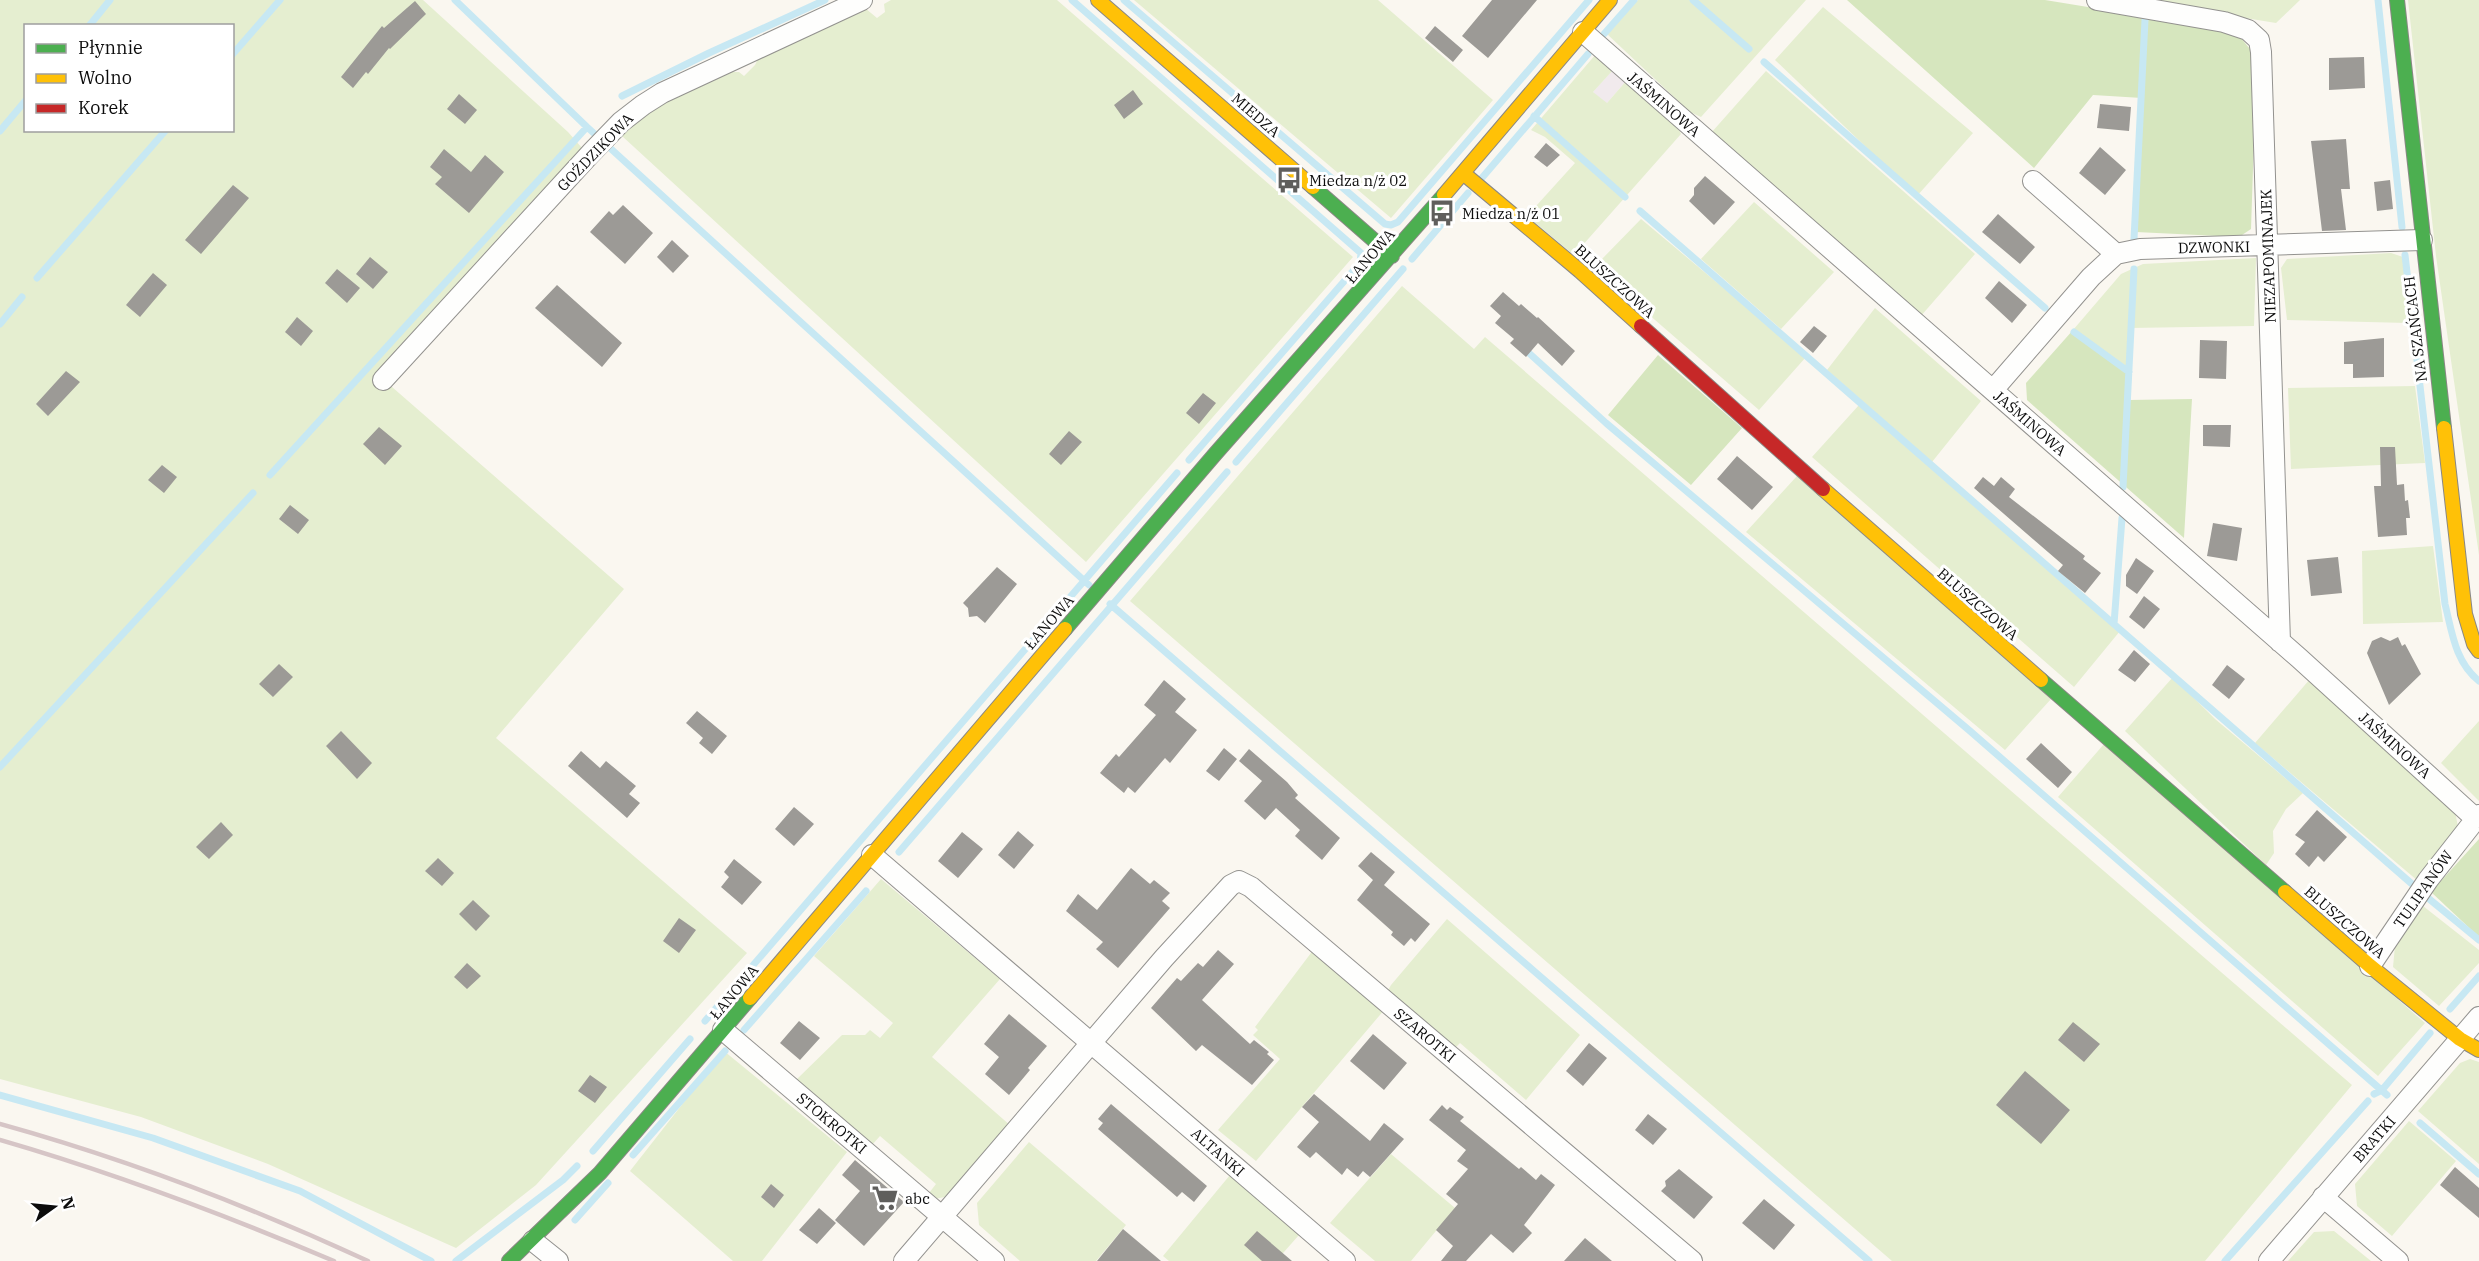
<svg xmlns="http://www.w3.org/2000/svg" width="2479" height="1261" viewBox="0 0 2479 1261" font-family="'IBM Plex Serif',serif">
  <rect width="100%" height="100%" fill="#faf7f0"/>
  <path fill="#f1eaed" d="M1614,69L1627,80L1606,104L1593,92Z"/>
  <path fill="#e5eed0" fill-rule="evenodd" d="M0,0H423L568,132L590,157L384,380L624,589L496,738L747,953L536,1185L456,1248L268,1164L141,1117L0,1079ZM26,26H232V130H26Z
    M891,0H1057L1353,257L1086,562L622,136L652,109L728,72H739L744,76L755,65L761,53L865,8L877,18L885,12L884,4Z
    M1134,0H1378L1493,100L1391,218Z
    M1638,0H1806L1701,117L1690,112L1607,34Z
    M2135,0H2300L2276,23Z
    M2408,0H2479V555L2436,256Z
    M1823,7L1973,133L1917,196L1775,60Z
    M1596,54L1614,69L1593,92L1607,103L1627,80L1673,118L1681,134L1574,255L1527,216L1575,163L1545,137L1531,130Z
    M1766,71L1975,254L1920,317L1711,133Z
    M1754,202L1834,272L1781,329L1701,259Z
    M1641,219L1806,357L1759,410L1610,281L1602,259Z
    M2391,253L2403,257L2408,323L2287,320L2281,268L2287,259Z
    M2256,258L2254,326L2130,328L2128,372L2073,330L2121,274L2143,264Z
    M1402,286L1474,349L1485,337L2352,1085L2205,1261H1892L1130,601Z
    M1875,308L1981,401L1932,462L1827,370Z
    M2415,386L2425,463L2291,469L2288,388Z
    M1859,405L2120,631L2074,687L1812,457Z
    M1797,476L2051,699L2005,750L1746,532Z
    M2433,546L2443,622L2363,624L2362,551Z
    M2173,677L2215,719L2303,793L2286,809L2273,831L2274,853L2266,865L2125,731Z
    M2310,679L2454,806L2458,827L2418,881L2255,743Z
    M2479,721V801L2441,763Z
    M2104,744L2425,1023L2378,1076L2058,797Z
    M881,879L1000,979L932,1057L1011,1126L949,1196L935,1199L929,1193L936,1184L880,1136L872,1145L796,1080L842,1035H865L870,1030L880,1038L893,1023L814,956Z
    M2423,906L2479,950V963L2439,1006L2393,967L2395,946Z
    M1447,919L1580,1035L1526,1100L1460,1043L1453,1050L1386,994L1391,985Z
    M1314,949L1385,1009L1256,1161L1218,1130L1280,1059L1253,1035L1258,1030L1255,1027Z
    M724,1051L847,1152L762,1261H733L630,1171Z
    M2470,1059L2479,1062V1164L2418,1111L2460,1063Z
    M2409,1121L2456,1161L2392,1236L2357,1206L2355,1184Z
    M1029,1142L1126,1225L1096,1261H1020L979,1225L977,1203Z
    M1391,1154L1455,1208L1411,1261H1375L1330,1223Z
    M1230,1175L1299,1235L1276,1261H1169L1163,1256Z
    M2334,1231L2371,1261H2288L2314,1232Z"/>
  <path fill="#d6e6be" d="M1847,0H2045L2235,31L2250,49L2256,77L2251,229L2239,237L2136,232L2142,98L2093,95L2034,168Z
    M2073,330L2128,372V400L2192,399L2184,538L2027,400L2026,383Z
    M1658,355L1742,428L1691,485L1608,415Z
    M2479,839V937L2431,892Z"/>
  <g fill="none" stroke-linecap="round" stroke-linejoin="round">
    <path stroke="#c7e8f3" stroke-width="7" d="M455,0L587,127L1089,585
      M1072,0L1361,253L1360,263L1189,460
      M1124,0L1385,224L1391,225L1398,222L1589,0
      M1693,0L1749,49
      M2378,0L2402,227
      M89,26L110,0
      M1604,34L1634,0
      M232,55L280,0
      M1764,62L2045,308
      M622,96L709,53L825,0
      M1534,116L1625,197
      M0,131L26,100
      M1481,179L1588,54
      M1640,211L2412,884
      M2134,239L2145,20
      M2405,255L2445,604C2452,632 2455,662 2479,681
      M1412,259L1468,193
      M37,278L166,130
      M0,324L22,297
      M2074,332L2129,372
      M1530,354L1606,423L1970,731L2387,1095
      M1236,462L1403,269
      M270,475L587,127
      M2123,487L2134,269
      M1110,604L1869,1261
      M2114,624L2122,518
      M0,767L253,493
      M899,852L1227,472
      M2428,898L2479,940
      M2450,1009L2479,976
      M705,1021L1177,473
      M744,1030L866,891
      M2374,1094L2382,1090L2430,1033
      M0,1095L153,1138L300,1191L431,1261
      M2420,1123L2479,1174
      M593,1151L690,1039
      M633,1155L725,1051
      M575,1220L608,1183
      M456,1261L563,1180L577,1166
      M2225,1261L2368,1101"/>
  </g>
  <path fill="#9c9a96" d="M1492,0H1537L1488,58L1462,36Z
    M415,1L426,14L390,49L389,48L368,74L366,72L353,88L341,77L382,26L384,28Z
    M1435,26L1463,50L1453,62L1425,38Z
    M2364,57L2365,88L2329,90V58Z
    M1133,90L1143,104L1124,119L1114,105Z
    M459,94L477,110L465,124L447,109Z
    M2100,104L2131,107L2129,131L2097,128Z
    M2346,139L2350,189H2341L2346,230L2322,231L2311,141Z
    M1546,143L1560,155L1547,167L1534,157Z
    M2100,147L2126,170L2105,195L2079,173Z
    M444,149L471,172L485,155L504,172L469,213L435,184L442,177L430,167Z
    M1705,176L1735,202L1714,225L1689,201L1694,195V188Z
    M2390,180L2393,209L2377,211L2374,182Z
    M233,185L249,198L201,254L185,240Z
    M623,205L653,233L625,264L590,232L609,211L613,215Z
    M1998,214L2035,247L2020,264L1982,232Z
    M672,240L689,256L673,273L657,257Z
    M370,257L388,272L373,289L356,274Z
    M337,269L360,288L347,303L325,283Z
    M153,273L167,285L140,317L126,305Z
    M1999,281L2027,305L2012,323L1985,298Z
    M557,285L622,343L602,367L535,308Z
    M1503,292L1519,306L1521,304L1537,318L1538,317L1575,351L1562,366L1538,343L1526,357L1510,343L1514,339L1495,323L1501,316L1490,306Z
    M297,317L313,331L301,346L285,332Z
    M1814,326L1827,336L1813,353L1800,342Z
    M2384,338V377L2353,378V364H2344V342Z
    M2200,340L2227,341L2226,379L2199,378Z
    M66,371L80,382L48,416L36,404Z
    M1203,393L1216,403L1199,424L1186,413Z
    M2203,425H2231L2230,447L2203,446Z
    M379,427L402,446L385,465L363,444Z
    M1069,431L1082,442L1061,465L1049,454Z
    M2380,447H2395L2397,485L2404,484L2405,501L2408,500L2410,518H2406L2407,535L2378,537L2374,486H2381Z
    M1737,456L1773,487L1752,510L1717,479Z
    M162,465L177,477L164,493L148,480Z
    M1983,477L1994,486L2001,477L2015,489L2009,497L2085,556L2083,559L2101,573L2085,593L2058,571L2063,565L1974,488Z
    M290,505L309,520L298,534L279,519Z
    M2213,523L2242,528L2237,561L2207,556Z
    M2338,557L2342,593L2311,596L2307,560Z
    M2136,558L2154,571L2137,594L2126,586V575Z
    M997,567L1017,584L985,623L977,616L969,617L968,608L963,603Z
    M2144,596L2160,609L2144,629L2129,617Z
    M2381,637L2390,641L2398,637L2402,646L2405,644L2421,674L2389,705L2367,653L2372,641Z
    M2134,650L2150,664L2135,682L2118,670Z
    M279,664L293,677L273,697L259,684Z
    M2227,665L2245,679L2229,699L2212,685Z
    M1164,680L1186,699L1175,712L1197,730L1170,763L1165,758L1135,793L1128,787L1124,793L1100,773L1116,754L1119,757L1156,715L1144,705Z
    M697,711L727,736L712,754L699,743L703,738L686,723Z
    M341,731L372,763L357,779L326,746Z
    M2041,743L2072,772L2058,788L2026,759Z
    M1224,748L1237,759L1219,781L1206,771Z
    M1249,749L1287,782L1298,795L1295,798L1340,838L1322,860L1295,836L1300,830L1276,808L1265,820L1244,801L1262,781L1239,761Z
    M581,751L600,768L606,761L636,786L629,794L640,803L627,818L568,766Z
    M794,807L814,824L794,846L775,829Z
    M2317,810L2347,837L2324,862L2318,856L2309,867L2295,854L2305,842L2295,835Z
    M221,822L233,835L209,859L196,847Z
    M1018,831L1034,845L1014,869L998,855Z
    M962,832L983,849L958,878L938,861Z
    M1371,852L1395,872L1384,885L1430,924L1415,942L1411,938L1404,946L1391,935L1393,932L1357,900L1373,880L1358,866Z
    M438,858L454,873L442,886L425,871Z
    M734,859L762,882L742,905L721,887L729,877L724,872Z
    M1131,868L1150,884L1154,880L1170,893L1162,901L1170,908L1118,968L1096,949L1103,942L1066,911L1078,894L1097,910Z
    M473,900L490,916L476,931L459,914Z
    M679,918L696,930L679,953L663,941Z
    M1218,950L1234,964L1202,1000L1250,1044L1254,1040L1269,1052L1267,1054L1274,1060L1252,1085L1202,1045L1196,1051L1151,1008L1177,978L1181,981L1198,963L1203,967Z
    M467,963L481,976L467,989L454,977Z
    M1009,1014L1047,1046L1028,1068L1030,1070L1009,1095L985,1074L999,1057L984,1044Z
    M799,1021L820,1038L800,1060L780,1043Z
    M2073,1022L2100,1044L2084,1062L2058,1040Z
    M1373,1034L1407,1063L1384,1090L1350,1061Z
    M1589,1043L1607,1058L1583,1086L1566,1071Z
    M2025,1071L2070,1110L2041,1144L1996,1105Z
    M590,1075L607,1087L595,1103L578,1091Z
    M1314,1094L1370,1141L1384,1123L1404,1139L1370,1177L1363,1171L1358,1177L1347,1168L1342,1175L1316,1152L1310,1158L1297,1147L1319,1122L1302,1107Z
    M1111,1104L1207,1186L1194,1202L1182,1192L1177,1197L1098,1129L1103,1123L1098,1119Z
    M1442,1105L1447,1110L1450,1107L1464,1117L1460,1121L1519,1169L1521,1167L1536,1180L1541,1174L1555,1185L1524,1225L1532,1233L1513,1253L1491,1234L1466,1261H1441L1453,1246L1436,1230L1458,1204L1446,1194L1468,1169L1457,1161L1466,1150L1429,1120Z
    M1648,1114L1667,1129L1653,1145L1635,1130Z
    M855,1160L904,1202L864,1246L835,1220L860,1191L842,1175Z
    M2455,1167L2479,1188V1218L2440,1185Z
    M1679,1169L1713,1197L1694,1219L1661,1191L1666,1186L1665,1181Z
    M771,1184L784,1195L774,1208L761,1197Z
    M1764,1199L1795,1225L1774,1250L1742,1223Z
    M819,1208L836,1223L817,1244L799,1230Z
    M1123,1229L1161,1261H1097Z
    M1257,1231L1292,1261H1262L1244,1245Z
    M1585,1238L1612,1261H1564Z"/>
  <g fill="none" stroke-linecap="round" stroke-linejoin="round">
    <g stroke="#93928f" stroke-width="22">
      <path id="street" d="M2097,0L2224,22L2248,30L2259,40L2261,52L2280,642
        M1583,32L2299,658L2475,818
        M2033,181L2116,254
        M383,380L591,153L621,122L643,105L662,93L862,0
        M1993,390L2091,277L2116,254L2140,249L2422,240
        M872,855L1345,1261
        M2370,966L2428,880L2479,815
        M723,1030L994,1261
        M2323,1197L2398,1261
        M533,1241L558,1261
        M904,1261L1164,958L1231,885L1239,881L1251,887L1692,1261
        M2269,1261L2479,1017"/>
    </g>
    <g stroke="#8a8885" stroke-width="16">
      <path id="fast" d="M2397,0L2444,428
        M1313,187L1392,256
        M1065,629L1216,453L1444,195
        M2041,680L2285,892
        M509,1261L600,1173L750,998"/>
    </g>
    <g stroke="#8a8885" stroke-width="16">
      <path id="slow" d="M1098,0L1313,187
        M1463,173L1580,271L1641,326
        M1444,195L1610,0
        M2444,428L2465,614L2474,644L2479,651
        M1823,489L2041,680
        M2285,892L2370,966L2460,1039L2479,1050
        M750,998L1065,629"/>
    </g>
    <g stroke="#8a8885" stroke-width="16">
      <path id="jam" d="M1641,326L1823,489"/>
    </g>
    <use href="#street" stroke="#fefefd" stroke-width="20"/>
    <use href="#fast" stroke="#4caf50" stroke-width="14"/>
    <use href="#slow" stroke="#ffc107" stroke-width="14"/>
    <use href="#jam" stroke="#c62828" stroke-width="14"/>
    <path stroke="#d6c5c6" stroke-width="4.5" d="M0,1124C126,1159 249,1206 368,1261
      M0,1140C114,1173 225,1215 334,1261"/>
  </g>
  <defs>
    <g id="bus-bare" transform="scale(2.07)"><path d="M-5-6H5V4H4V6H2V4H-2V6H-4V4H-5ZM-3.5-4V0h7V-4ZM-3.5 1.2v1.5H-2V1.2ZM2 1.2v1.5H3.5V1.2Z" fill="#5f5e5c" stroke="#fff" stroke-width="2.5" paint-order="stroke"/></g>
    <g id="supermarket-bare" transform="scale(2.07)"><path d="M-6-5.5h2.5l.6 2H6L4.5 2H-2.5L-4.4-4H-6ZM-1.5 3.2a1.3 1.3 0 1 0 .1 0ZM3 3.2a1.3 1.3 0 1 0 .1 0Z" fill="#5f5e5c" stroke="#fff" stroke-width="2.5" paint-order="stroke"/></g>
  </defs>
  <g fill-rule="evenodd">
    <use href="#bus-bare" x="1289" y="180"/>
    <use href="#bus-bare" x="1442" y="213"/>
    <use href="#supermarket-bare" x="885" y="1198"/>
  </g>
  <g text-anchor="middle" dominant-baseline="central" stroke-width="6" stroke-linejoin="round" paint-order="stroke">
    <g font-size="15" fill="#0c0c0c" stroke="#fff">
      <text transform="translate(1664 104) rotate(41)">JAŚMINOWA</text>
      <text transform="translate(1256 115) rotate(41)">MIEDZA</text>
      <text transform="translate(595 152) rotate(-46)">GOŹDZIKOWA</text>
      <text transform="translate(2214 247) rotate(-1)">DZWONKI</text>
      <text transform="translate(1370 256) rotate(-49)">ŁANOWA</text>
      <text transform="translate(2268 256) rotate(-92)">NIEZAPOMINAJEK</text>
      <text transform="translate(1615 281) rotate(42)">BLUSZCZOWA</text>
      <text transform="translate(2415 329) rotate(-97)">NA SZAŃCACH</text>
      <text transform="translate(2030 423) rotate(41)">JAŚMINOWA</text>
      <text transform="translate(1978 604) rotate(41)">BLUSZCZOWA</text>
      <text transform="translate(1049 622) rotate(-49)">ŁANOWA</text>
      <text transform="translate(2395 745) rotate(42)">JAŚMINOWA</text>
      <text transform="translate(2423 889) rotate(-55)">TULIPANÓW</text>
      <text transform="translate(2345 922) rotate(41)">BLUSZCZOWA</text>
      <text transform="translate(734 992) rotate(-50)">ŁANOWA</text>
      <text transform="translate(1425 1035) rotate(40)">SZAROTKI</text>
      <text transform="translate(832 1123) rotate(40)">STOKROTKI</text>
      <text transform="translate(2374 1139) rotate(-49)">BRATKI</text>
      <text transform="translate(1218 1152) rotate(41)">ALTANKI</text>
    </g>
    <g font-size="15" fill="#0c0c0c" stroke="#fff" text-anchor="start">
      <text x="1309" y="180">Miedza n/ż 02</text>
      <text x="1462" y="213">Miedza n/ż 01</text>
      <text x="905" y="1198">abc</text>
    </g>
  </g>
  <rect x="24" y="24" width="210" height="108" fill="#ffffff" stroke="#9e9e9e" stroke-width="1.5"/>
  <rect x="36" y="44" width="30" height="9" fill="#4caf50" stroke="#9e9e9e" stroke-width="1.5"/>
  <text x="78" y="54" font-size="18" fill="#0c0c0c">Płynnie</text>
  <rect x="36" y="74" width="30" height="9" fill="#ffc107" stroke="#9e9e9e" stroke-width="1.5"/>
  <text x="78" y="84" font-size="18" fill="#0c0c0c">Wolno</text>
  <rect x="36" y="104" width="30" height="9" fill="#c62828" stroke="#9e9e9e" stroke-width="1.5"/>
  <text x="78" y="114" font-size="18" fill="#0c0c0c">Korek</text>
  <g transform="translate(54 1207) rotate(75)" stroke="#ffffff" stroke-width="4.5" paint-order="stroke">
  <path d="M0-4.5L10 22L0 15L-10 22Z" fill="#0c0c0c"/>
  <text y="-9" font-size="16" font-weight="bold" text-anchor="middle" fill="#0c0c0c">N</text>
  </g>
</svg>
